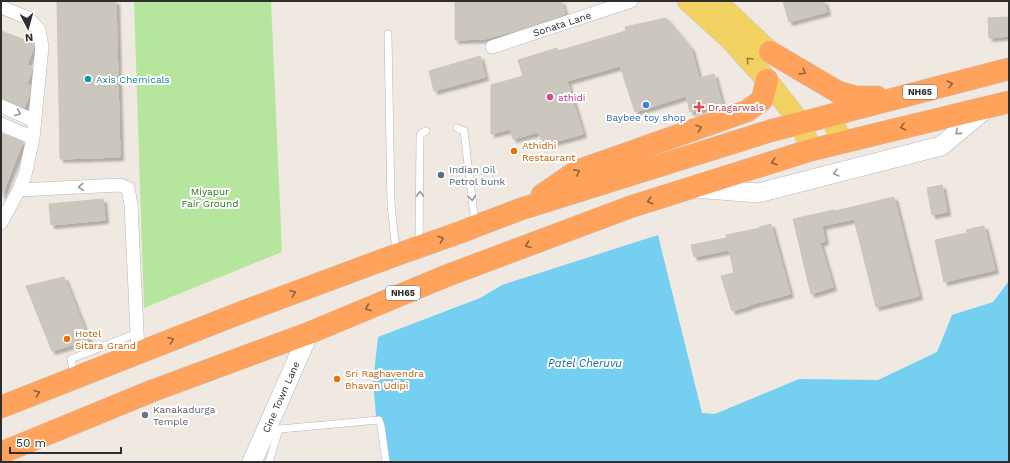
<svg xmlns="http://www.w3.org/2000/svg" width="1010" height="463" viewBox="0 0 1010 463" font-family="'Work Sans',sans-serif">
  <defs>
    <filter id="shadow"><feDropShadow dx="3.5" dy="3.5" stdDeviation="1" flood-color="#0004"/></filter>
  </defs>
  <rect width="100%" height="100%" fill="#efe9e1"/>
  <path fill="#b6e59e" d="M134,1H271L282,252L144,308Z"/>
  <path fill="#75cff0" d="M658,235L702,413L715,414L799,379L878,380L937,352L952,315L993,302L1009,281V462H385L376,415L373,383L378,337L480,298L502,285Z"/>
  <path fill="#cbc7bf" stroke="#cbc5ba" filter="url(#shadow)" d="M57,1H116L120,157L60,159Z
    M455,1H561L565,14L521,29L485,39L455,40Z
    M783,1H824L827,12L789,22Z
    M1009,17V36L989,38L988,18Z
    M666,18L691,48L699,78L714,74L722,104L690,112L686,96L635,112L620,66L567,81L583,134L543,145L539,132L513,139L510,129L491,134V85L523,76L518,60L557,48L558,51L626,31L625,27Z
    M1,31L33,43L34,47L27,65L32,67L31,73L27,84L30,85L29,96L24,108L1,98Z
    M480,56L485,77L434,91L429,71Z
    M1,133L23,142L2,195H1Z
    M942,185L947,212L932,215L927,188Z
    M894,197L919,296L876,307L854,219L822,226L825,241L820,243L833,287L811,294L793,219L834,210L835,211Z
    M103,199L105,220L51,225L49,204Z
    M771,224L790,294L749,305V306L732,311L721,276L734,273L729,250L694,257L691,245L726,238V235L760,228L759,227Z
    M984,226L995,270L944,282L935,240L967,233L966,230Z
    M64,277L89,340L52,351L26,286Z"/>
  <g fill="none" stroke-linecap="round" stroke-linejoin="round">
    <g stroke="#b4b7c1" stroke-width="8">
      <path id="lane" d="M388,34L391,204L396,252
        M457,128L464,131L475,224
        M419,245L420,136L422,133L426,131
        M74,375L71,359L137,333
        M269,430L379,420L381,426L386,462
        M269,462L279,429"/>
    </g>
    <g stroke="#b4b7c1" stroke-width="14">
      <path id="street" d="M1,7L28,18L39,30L42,47L33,138L25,175L19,190L1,223
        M492,47L631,1
        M1,106L35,121
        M1,124L33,138
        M19,190L120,185L128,188L131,205L138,353"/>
    </g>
    <g stroke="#b4b7c1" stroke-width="20">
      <path id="secondary" d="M695,188L758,193L941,146L988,107
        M252,462L309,333"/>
    </g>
    <g stroke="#c9c9c9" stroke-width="22">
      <path id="primary" d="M688,1L729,38L767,80L800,122L811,150
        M716,1L770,52
        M831,115L841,142"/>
    </g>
    <g stroke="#c9c9c9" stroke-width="23">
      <path id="highway" d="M770,52L838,92L856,97H877
        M542,195L577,171L747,111L762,100L767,80
        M1,407L245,311L396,255L464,231L476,226L521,209L770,131L1009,69
        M1,453L152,391L309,333L446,276L630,207L811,150L1009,102"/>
    </g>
    <use href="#lane" stroke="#fff" stroke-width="7"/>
    <use href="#street" stroke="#fff" stroke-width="13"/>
    <use href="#secondary" stroke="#fff" stroke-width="19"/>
    <use href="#primary" stroke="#f2d163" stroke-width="21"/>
    <use href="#highway" stroke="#ffa35c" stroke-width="22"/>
  </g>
  <defs><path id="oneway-chevron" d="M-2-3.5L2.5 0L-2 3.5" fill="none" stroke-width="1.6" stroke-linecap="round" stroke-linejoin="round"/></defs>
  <use stroke="#908048" href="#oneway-chevron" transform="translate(749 60) rotate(-133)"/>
  <g stroke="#8c6343">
    <use href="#oneway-chevron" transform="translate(803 72) rotate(32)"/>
    <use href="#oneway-chevron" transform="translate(950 84) rotate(-14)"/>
    <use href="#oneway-chevron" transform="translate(903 127) rotate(166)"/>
    <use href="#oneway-chevron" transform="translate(699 128) rotate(-19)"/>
    <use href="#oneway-chevron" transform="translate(774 162) rotate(162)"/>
    <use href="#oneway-chevron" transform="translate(577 172) rotate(-28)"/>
    <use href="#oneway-chevron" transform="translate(650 201) rotate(163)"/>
    <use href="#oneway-chevron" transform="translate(441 239) rotate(-19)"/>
    <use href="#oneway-chevron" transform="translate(528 245) rotate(159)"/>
    <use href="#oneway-chevron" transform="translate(293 293) rotate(-21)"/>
    <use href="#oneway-chevron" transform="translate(368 308) rotate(157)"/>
    <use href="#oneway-chevron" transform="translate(171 340) rotate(-21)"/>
    <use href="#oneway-chevron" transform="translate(37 393) rotate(-22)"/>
  </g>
  <g stroke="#969696">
    <use href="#oneway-chevron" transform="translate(18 113) rotate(23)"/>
    <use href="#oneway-chevron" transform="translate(958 132) rotate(140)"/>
    <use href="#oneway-chevron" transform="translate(836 173) rotate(166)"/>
    <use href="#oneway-chevron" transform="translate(81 187) rotate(177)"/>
    <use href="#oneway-chevron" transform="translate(420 194) rotate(-90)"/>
    <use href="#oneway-chevron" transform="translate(472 198) rotate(83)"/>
  </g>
  <circle fill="#0f9aa8" stroke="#fff" stroke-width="1.5" cx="88" cy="79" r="4"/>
  <circle fill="#d1479c" stroke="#fff" stroke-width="1.5" cx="550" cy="97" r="4"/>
  <circle fill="#3f7fe0" stroke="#fff" stroke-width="1.5" cx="646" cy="105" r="4"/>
  <path fill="#e0444e" stroke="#fff" stroke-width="1.5" d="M697 101h4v4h4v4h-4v4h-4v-4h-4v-4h4z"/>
  <g fill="#e8710a" stroke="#fff" stroke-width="1.5">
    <circle cx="514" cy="151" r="4"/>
    <circle cx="67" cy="339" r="4"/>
    <circle cx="337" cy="379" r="4"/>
  </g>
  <circle fill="#5c6f8a" stroke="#fff" stroke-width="1.5" cx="441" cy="175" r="4"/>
  <circle fill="#6b7280" stroke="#fff" stroke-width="1.5" cx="145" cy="415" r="4"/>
  <g text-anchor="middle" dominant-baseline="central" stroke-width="4" stroke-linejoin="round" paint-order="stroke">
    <g fill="#fff" stroke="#6d6d6d" stroke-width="1">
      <rect x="903" y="85" width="34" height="14" rx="3"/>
      <rect x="386" y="286" width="34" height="14" rx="3"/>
    </g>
    <g font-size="9" font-weight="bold" fill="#2e2e2e">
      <text x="920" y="92">NH65</text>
      <text x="403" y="293">NH65</text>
    </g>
    <g font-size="10" fill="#2e2e2e" stroke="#fff">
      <text transform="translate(562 24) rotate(-18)">Sonata Lane</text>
      <text transform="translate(281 397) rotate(-66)">Cine Town Lane</text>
    </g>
    <g font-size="10" fill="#0d838f" stroke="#fff" text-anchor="start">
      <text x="96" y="79">Axis Chemicals</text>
    </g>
    <g font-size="10" fill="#b23c85" stroke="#fff" text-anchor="start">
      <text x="558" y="97">athidi</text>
    </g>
    <g font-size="10" fill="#be3a42" stroke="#fff" text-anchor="start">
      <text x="708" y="107">Dr.agarwals</text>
    </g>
    <g font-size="10" fill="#366cbe" stroke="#fff">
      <text x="646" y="117">Baybee toy shop</text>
    </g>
    <g font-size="10" fill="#c56008" stroke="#fff" text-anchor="start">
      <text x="522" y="145">Athidhi<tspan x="522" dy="12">Restaurant</tspan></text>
      <text x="75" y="333">Hotel<tspan x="75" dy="12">Sitara Grand</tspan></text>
      <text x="345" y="373">Sri Raghavendra<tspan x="345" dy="12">Bhavan Udipi</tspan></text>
    </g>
    <g font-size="10" fill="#4e5e75" stroke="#fff" text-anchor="start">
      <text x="449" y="169">Indian Oil<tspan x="449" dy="12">Petrol bunk</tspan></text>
    </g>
    <g font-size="10" fill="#2c6e1b" stroke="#fff">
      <text x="210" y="191">Miyapur<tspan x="210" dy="12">Fair Ground</tspan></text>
    </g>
    <g font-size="10" fill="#5b616d" stroke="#fff" text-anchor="start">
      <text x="153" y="409">Kanakadurga<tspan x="153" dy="12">Temple</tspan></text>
    </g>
    <g font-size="11" font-style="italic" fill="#0d6fa3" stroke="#fff">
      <text x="585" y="363">Patel Cheruvu</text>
    </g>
  </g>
  <rect width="1010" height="463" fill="none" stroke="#2e2e2e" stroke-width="4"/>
  <g transform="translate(28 28) rotate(174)" stroke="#ffffff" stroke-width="3" paint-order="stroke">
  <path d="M0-3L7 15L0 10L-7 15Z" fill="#2e2e2e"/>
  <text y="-6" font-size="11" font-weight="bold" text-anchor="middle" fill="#2e2e2e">N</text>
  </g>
  <path d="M10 447v6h111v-6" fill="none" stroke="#2e2e2e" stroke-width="2"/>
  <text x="16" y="447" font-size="12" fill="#2e2e2e" stroke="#ffffff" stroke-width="3" paint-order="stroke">50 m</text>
</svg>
